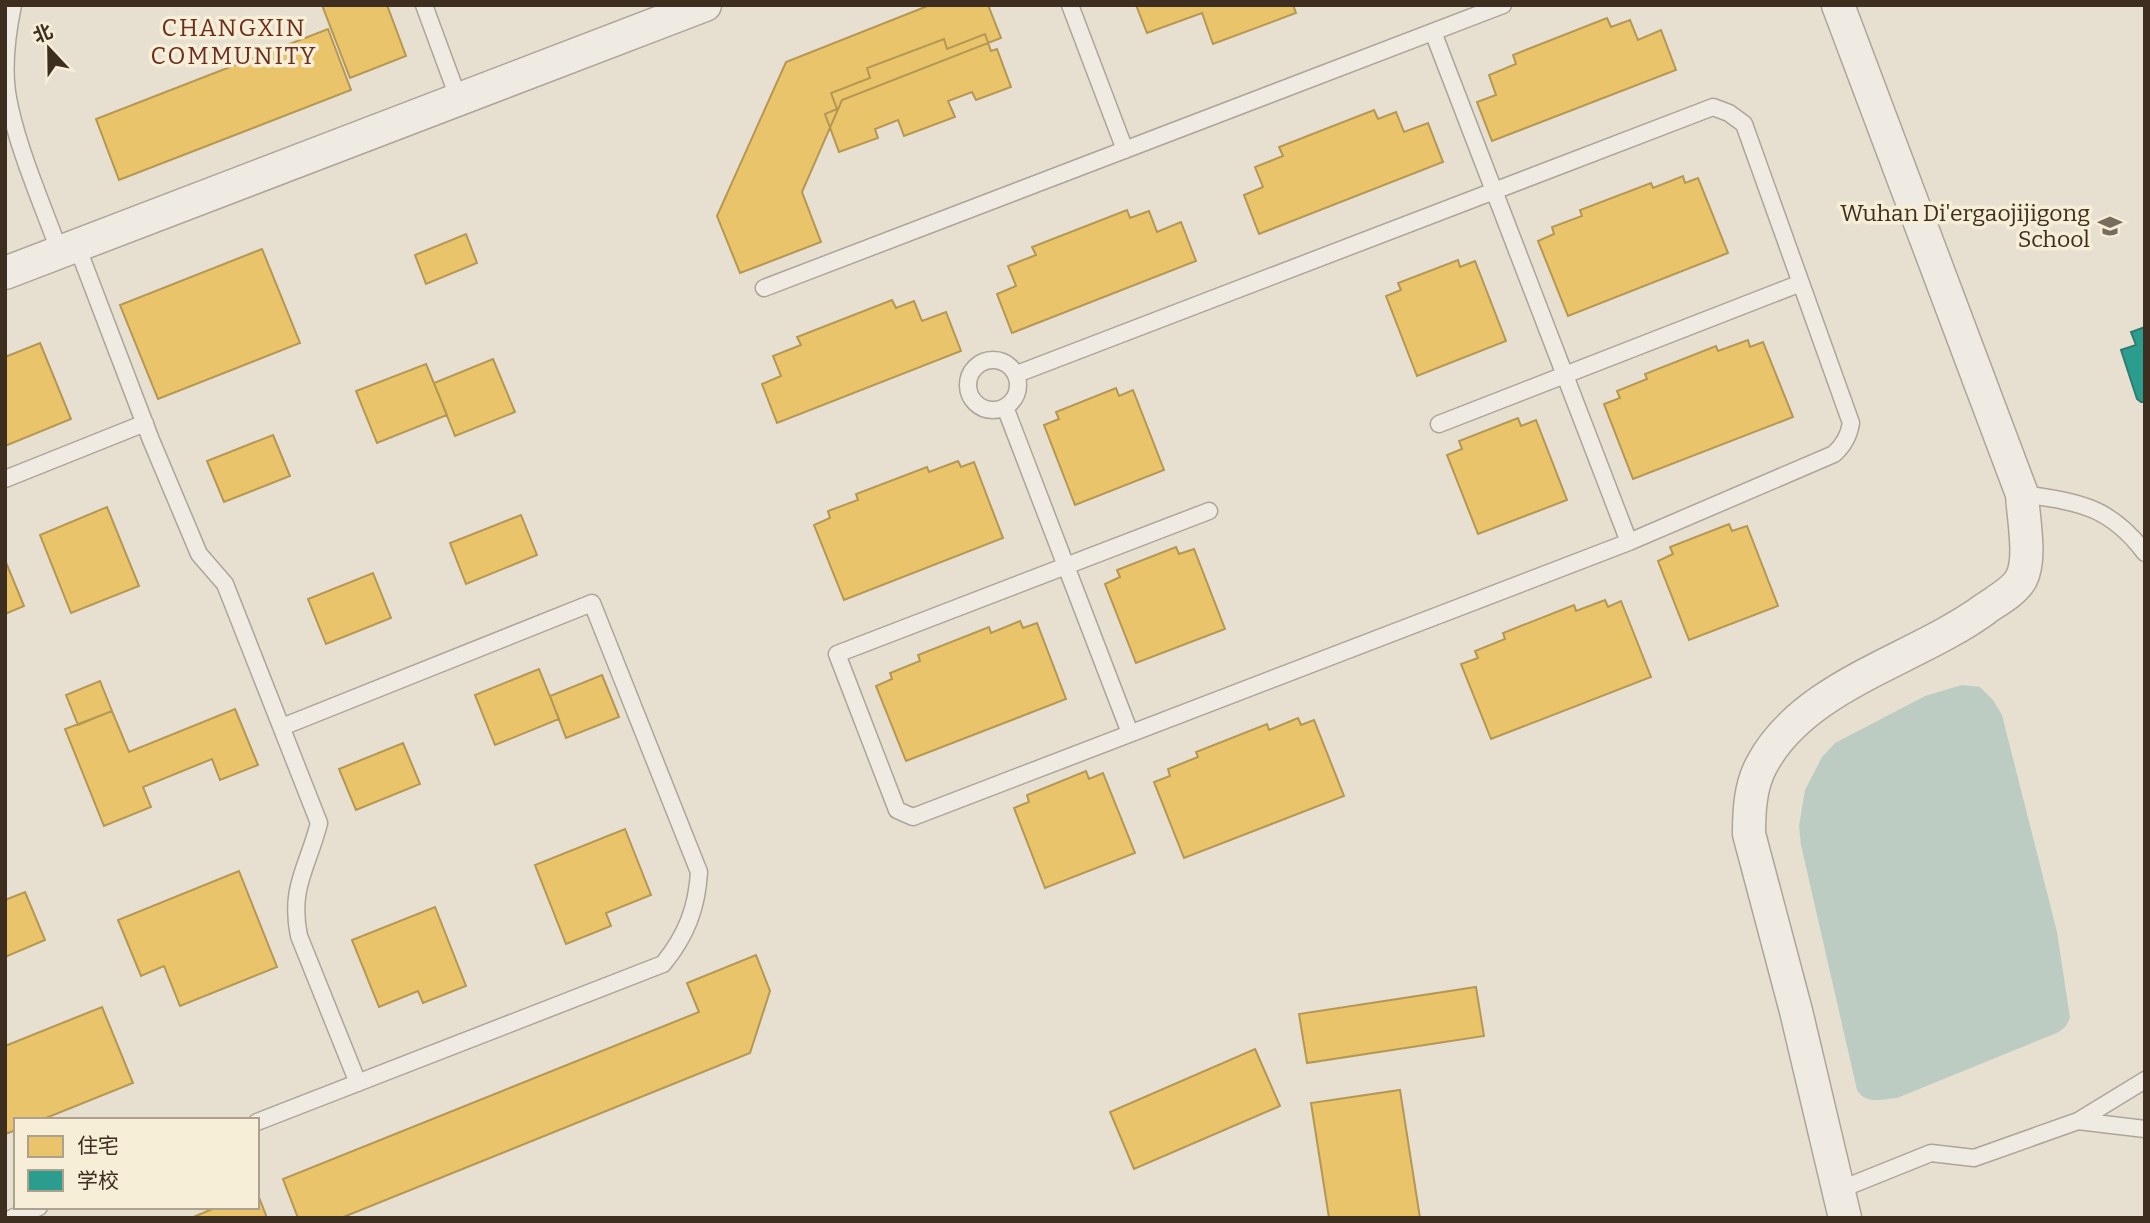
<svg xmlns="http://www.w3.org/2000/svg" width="2150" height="1223" viewBox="0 0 2150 1223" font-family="Bitter,'Noto Sans SC',serif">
  <rect width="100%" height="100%" fill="#e7e0d1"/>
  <path fill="#bcccc2" d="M1962,685L1980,687L1993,700L2002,715L2057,932L2070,1018L2066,1026L2059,1032L1897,1098C1882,1099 1866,1105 1857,1090L1801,845L1799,826L1805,790L1822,757L1835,743L1925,696Z"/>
  <path fill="#e9c46a" stroke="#b59754" stroke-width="2" d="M322,5H387L406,56L350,78Z
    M930,5H988L1001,38L842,100L802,192L821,242L740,273L717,216L786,62Z
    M1136,5H1293L1296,13L1213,44L1202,13L1147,33Z
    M1607,18L1611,27L1630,20L1638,40L1661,30L1676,70L1492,141L1477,102L1496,95L1489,75L1516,64L1513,55Z
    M328,29L351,90L119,180L96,119Z
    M985,34L991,51L997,49L1011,87L976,100L972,92L948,101L955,117L904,136L898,120L875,129L878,138L839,152L825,114L837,109L831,93L870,78L867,68L944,39L947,49Z
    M1374,110L1378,119L1396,112L1404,132L1428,123L1443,162L1259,234L1244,195L1263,187L1255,167L1283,156L1279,147Z
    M1683,176L1685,183L1698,178L1728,253L1568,316L1538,241L1554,234L1552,227L1582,216L1580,210L1651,183L1653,188Z
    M1127,210L1130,218L1149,211L1157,232L1181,222L1196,261L1012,333L997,294L1016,286L1008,266L1036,255L1032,247Z
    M466,234L477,263L426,284L415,255Z
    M262,249L300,343L158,399L120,305Z
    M1458,260L1460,267L1475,261L1506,341L1417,376L1386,296L1401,290L1398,283Z
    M892,300L896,308L914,301L922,321L946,312L961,351L777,423L762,384L781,376L773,356L801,345L797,337Z
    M1748,340L1750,347L1763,342L1793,417L1633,479L1604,404L1620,398L1617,391L1647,379L1645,374L1716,346L1718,351Z
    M40,343L71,419L5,446V357Z
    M493,359L515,412L455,436L434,383Z
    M426,364L447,415L377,443L356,391Z
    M1116,388L1119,396L1133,390L1164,470L1075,505L1044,425L1059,419L1056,412Z
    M1518,418L1521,426L1536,420L1567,500L1478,534L1447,455L1462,449L1459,441Z
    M273,435L290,476L224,502L207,461Z
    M958,461L961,467L974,462L1003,538L844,600L814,525L830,518L828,511L858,500L856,494L927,467L929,472Z
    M107,507L139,586L71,613L40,535Z
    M521,515L537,555L466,584L450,543Z
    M1729,524L1732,531L1747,526L1778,606L1689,640L1658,561L1673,554L1670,547Z
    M1176,547L1179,554L1194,549L1225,629L1136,663L1105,584L1120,577L1117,570Z
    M5,560L24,606L5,614Z
    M373,573L391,618L326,644L308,599Z
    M1605,600L1608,607L1621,601L1651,677L1491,739L1461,664L1478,658L1475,651L1505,639L1503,633L1574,605L1576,611Z
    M1020,621L1023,628L1037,623L1066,699L906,761L876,686L892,679L890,673L920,661L918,655L989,627L991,633Z
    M539,669L559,719L495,745L475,695Z
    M602,675L619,717L566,738L550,696Z
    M100,681L112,711L78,725L66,695Z
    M235,709L258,765L220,780L212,759L143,787L151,807L104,826L65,729L112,711L129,752Z
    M1298,718L1301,725L1314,720L1344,796L1184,858L1154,782L1170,776L1168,769L1198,757L1196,752L1267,724L1269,730Z
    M403,743L420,784L356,810L339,769Z
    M1086,771L1089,779L1103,773L1135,853L1045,888L1014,808L1029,802L1027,795Z
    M625,829L651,895L606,913L611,926L566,944L535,865Z
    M239,871L277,967L180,1006L164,966L141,976L118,920Z
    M25,892L45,940L5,957V900Z
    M435,907L466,986L423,1003L418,991L379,1007L352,940Z
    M756,955L770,991L750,1053L341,1218H298L283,1179L699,1012L687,983Z
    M1476,987L1484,1036L1307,1063L1299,1014Z
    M102,1007L133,1083L41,1120H16V1130L5,1134V1046Z
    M1255,1049L1280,1106L1134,1169L1110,1112Z
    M1400,1090L1420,1218H1329L1311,1103Z
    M257,1192L267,1218H191L217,1207H257Z"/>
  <path fill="#2a9d8f" stroke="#307c6e" stroke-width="2" d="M2145,327V402H2141L2137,399L2121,350L2136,345L2131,332Z"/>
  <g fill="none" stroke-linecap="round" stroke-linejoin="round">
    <g stroke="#ada599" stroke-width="19">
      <path id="service" d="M13,5C7,34 3,63 7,92C15,143 42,203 60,253
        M424,5L459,100
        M1070,5L1125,150
        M77,246L151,440L199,554L225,584L319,823C308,867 289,887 299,936L358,1083
        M764,288L1503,5
        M968 385a25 25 0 1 1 50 0a25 25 0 1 1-50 0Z
        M1017,374L1713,107L1729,113L1744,124L1851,423C1849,436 1844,445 1834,454L1629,542
        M1005,407L1130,733
        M1439,424L1801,283
        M5,479L145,423
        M2022,494C2077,502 2109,505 2145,553
        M1209,511L837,654L897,810L913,817L1629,542L1433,32
        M2078,1121L2145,1129
        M257,1122L663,964C686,936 697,908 699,872L592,603L282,727
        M1839,1190L1931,1153L1974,1158L2078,1121L2145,1080
        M12,1218L39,1207"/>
    </g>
    <g stroke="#ada599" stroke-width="35">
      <path id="minor" d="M1838,5L2022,494C2023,517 2032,559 2021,579C2015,591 1996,601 1985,609C1914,661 1803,685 1761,766C1750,787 1749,812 1749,834L1796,1011L1845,1218
        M5,273L705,5"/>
    </g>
    <use href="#service" stroke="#efebe3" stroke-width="16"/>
    <use href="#minor" stroke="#efebe3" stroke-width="32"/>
  </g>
  <defs>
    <g id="school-bare" transform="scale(1.89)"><path d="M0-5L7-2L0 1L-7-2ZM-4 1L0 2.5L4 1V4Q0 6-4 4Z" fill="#786c5e" stroke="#f7eed8" stroke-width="2.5" paint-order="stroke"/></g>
  </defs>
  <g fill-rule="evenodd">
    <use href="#school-bare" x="2110" y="226"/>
  </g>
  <g text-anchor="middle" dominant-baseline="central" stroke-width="7" stroke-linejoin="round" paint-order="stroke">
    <g font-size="23" fill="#3d2e20" stroke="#f7eed8" text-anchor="end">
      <text x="2090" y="213">Wuhan Di'ergaojijigong<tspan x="2090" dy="26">School</tspan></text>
    </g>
    <g font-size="24" letter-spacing="2" fill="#6b2e1e" stroke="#f7eed8">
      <text x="234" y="28">CHANGXIN<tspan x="234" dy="28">COMMUNITY</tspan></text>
    </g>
  </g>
  <rect width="2150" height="1223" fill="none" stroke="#3d2e20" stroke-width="14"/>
  <rect x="14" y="1118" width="245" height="91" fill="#f7eed8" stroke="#ada18e" stroke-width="2"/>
  <rect x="28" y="1136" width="35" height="21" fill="#e9c46a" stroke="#ada18e" stroke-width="2"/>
  <text x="77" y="1153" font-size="21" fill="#3d2e20">住宅</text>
  <rect x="28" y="1170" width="35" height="21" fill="#2a9d8f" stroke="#ada18e" stroke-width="2"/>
  <text x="77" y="1188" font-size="21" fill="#3d2e20">学校</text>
  <g transform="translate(49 49) rotate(338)" stroke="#f7eed8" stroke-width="5" paint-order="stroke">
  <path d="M0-5L12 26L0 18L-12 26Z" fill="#3d2e20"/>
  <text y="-10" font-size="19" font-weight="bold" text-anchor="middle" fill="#3d2e20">北</text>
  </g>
</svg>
